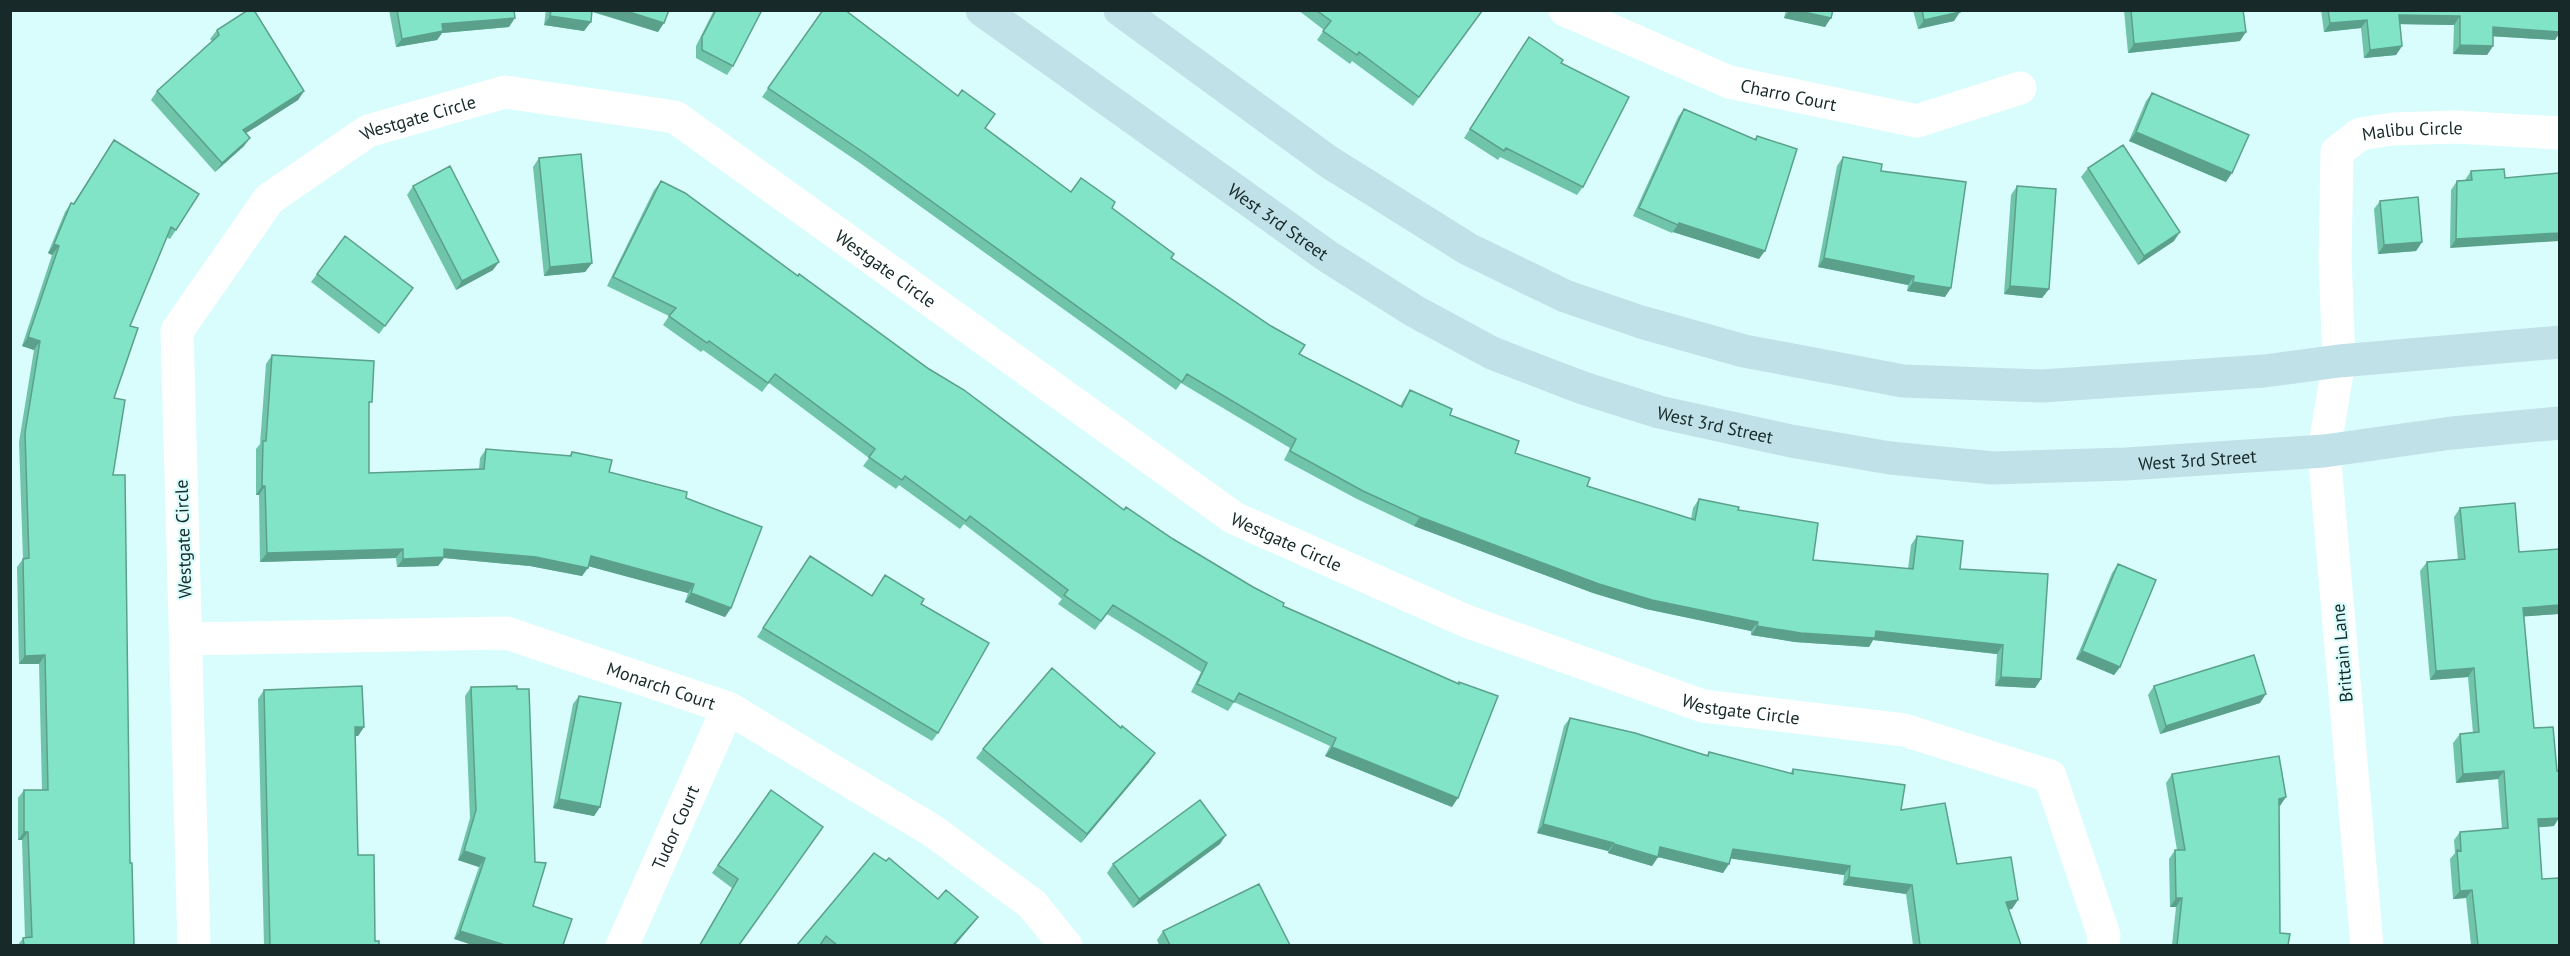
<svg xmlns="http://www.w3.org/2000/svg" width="2570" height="956" viewBox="0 0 2570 956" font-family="'PT Sans',sans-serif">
  <rect width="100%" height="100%" fill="#d8fdfc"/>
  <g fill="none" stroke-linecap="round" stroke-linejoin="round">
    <g stroke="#fff" stroke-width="33">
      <path id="s1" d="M1565,10L1729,82L1917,121L2020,88"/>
      <path id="s2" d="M186,639L507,633L728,708L933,831L1032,904L1066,946"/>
      <path id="s3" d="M194,946L177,331L269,199L368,131L505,92L675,117L1234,518L1466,621L1703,706L1904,730L2050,776L2104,935L2103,946"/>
      <path id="s4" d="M622,946L728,708"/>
      <path id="s5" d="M2367,946L2324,451L2339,361L2335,258L2337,152L2360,134L2393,129L2455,127L2560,133"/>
    </g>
    <g stroke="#c0e1e8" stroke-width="33">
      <path id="s6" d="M982,10L1327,256L1416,312L1492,353L1583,388L1659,412L1791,441L1890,458L1993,468L2126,464L2324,451L2452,433L2560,423"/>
      <path d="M1120,10L1329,162L1468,249L1565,296L1641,322L1744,351L1903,381L2042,386L2264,371L2339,361L2560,342"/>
    </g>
  </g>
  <path fill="#70c4aa" d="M389,10H514L509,27L442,33L437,40L396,47Z
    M546,10H669L658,32L592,12L584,31L544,25Z
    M714,10H762L733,66L727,75L696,58V46Z
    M823,10L1071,192L1112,208L1171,258L1299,354L1400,406L1404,399L1410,390L1450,415L1515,453L1587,486L1691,519L1693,508L1699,499L1738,510L1813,560L1908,569L1911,545L1917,536L1960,569L2041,679L2035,688L1995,686L1997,654L1873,640L1869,647L1795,642L1751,635V631L1646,609L1593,593L1414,526L1357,499L1284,460L1290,448L1181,383L1176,390L860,163L762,97Z
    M1298,10H1481L1413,106L1352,61L1350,64L1317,40L1324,30Z
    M1786,10H1833L1825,27L1784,18Z
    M1913,10H1959L1954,21L1918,29Z
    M2124,10H2243L2240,41L2128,53Z
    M2321,10H2559L2555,40L2493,36V46L2487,55L2453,54L2454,25L2400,24L2402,46L2396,55L2364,58L2361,28L2324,32Z
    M217,30L304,91L298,100L246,133L244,146L215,172L151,100L157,91L212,41L210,39Z
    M1523,46L1561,63L1583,187L1577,195L1500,157L1498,160L1464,138Z
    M2152,93L2226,182L2129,141L2146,101Z
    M1684,109L1754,140L1757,136L1759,259L1673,232L1672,233L1633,216L1678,117Z
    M114,140L176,230L170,239L166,237L130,326L114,398L113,475L134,945H18L23,938H25L22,840H18V798L24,790H42L39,664H19L17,567L23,559L19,442L34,350L22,346L52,255L48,253L65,212L71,203L73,204Z
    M1843,157L1881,171L1945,297L1907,291L1908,285L1818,267L1837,166Z
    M539,158L592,263L585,272L544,276L533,167Z
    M2088,168L2174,241L2138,265L2081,177Z
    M2471,171L2505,178L2450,248L2451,190L2457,181L2465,180Z
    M661,181L798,276L1124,510L1173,539L1283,606L1458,684L1459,682L1452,807L1325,756L1330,746L1234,702L1228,711L1191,692L1201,672L1107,614L1095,630L1058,604L1062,599L964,524L960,529L899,485L896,489L863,466L869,458L769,383L762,392L703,350L701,352L663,325L669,316L607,286L654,190Z
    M413,186L493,270L456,290L407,195Z
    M2017,186L2049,289L2042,298L2004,294L2011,195Z
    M2380,201L2422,242L2416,251L2378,254L2374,209Z
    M317,274L413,288L379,334L311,282Z
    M272,355L369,407V473L479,469L480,458L486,449L569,456L572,452L609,472L686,498L731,608L725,617L685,602L688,593L588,566L582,576L530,566L444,558L438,566L397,567L396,558L260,562L259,495H256V449L260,444L266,364Z
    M2460,508L2519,552L2559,549V614L2524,616L2534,728L2554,826L2539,827L2542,879L2559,945H2471L2466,898L2453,899L2450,859L2455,853L2454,840L2460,832L2502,829L2498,779L2456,783L2453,743L2460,734L2473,733L2468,677L2430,680L2420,571L2427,562L2458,560L2454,517Z
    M2118,564L2120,667L2114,675L2076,659L2112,573Z
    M804,565L871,596L885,575L921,604L938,733L932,741L757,637Z
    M2154,686L2260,703L2160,734L2148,695Z
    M471,687L533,906L454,939L479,867L458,860L470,818L465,696Z
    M264,690L364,727L358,736H355L358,855L375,941L379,945H264L258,699Z
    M579,696L600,807L594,816L553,808L573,704Z
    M1570,718L1707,755L1709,752L1790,774L1793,769L1901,810L1957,864L2012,909H2008L2021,945H1913L1906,894L1843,885L1844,875L1731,858L1723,873L1658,857L1652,866L1608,853V851L1537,833L1564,726Z
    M983,749L1149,762L1081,843L976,758Z
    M2172,774L2280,806H2279L2280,933L2288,945H2172L2176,907H2170L2169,859L2175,850H2177L2166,783Z
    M771,790L739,945H699L732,888L712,873Z
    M1220,844L1133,908L1107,873L1113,864Z
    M938,899L978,917L971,926L955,945H797Z
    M1163,931L1290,945H1159L1157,940Z"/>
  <path fill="#5ba08b" d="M588,10H623L664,23L658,32Z
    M1790,10H1795L1831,18L1825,27L1784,18Z
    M1960,12L1954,21L1918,29L1924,20Z
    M2399,15L2460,16L2454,25L2393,24Z
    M550,16L591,22L584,31L544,25Z
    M515,18L509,27L442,33L437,40L396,47L402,39L442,24Z
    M2367,20L2361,28L2324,32L2330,23Z
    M2493,27L2559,32V34L2555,40L2487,36Z
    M2246,32L2240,41L2128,53L2134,44Z
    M2460,45L2493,46L2487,55L2453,54Z
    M2402,46L2396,55L2364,58L2370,50Z
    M304,91L298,100L237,139L243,130Z
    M2136,132L2232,173L2226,182L2129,141Z
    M250,138L244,146L215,172L222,163Z
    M1679,223L1765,251L1759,259L1673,232Z
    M2180,232L2174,241L2138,265L2144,256Z
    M2559,233V241L2450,248L2456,239Z
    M2422,242L2416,251L2378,254L2384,245Z
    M54,244L59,246L52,255L48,253Z
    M1824,258L1914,276L1908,285L1818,267Z
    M499,262L493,270L456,290L462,281Z
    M592,263L585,272L544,276L550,267Z
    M1913,282L1951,288L1945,297L1907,291Z
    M2010,286L2049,289L2042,298L2004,294Z
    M28,337L40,341L34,350L22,346Z
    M262,486H265L259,495H256Z
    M1420,517L1758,622L1751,631L1646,609L1593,593L1414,526Z
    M403,549L396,558L260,562L267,553Z
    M444,549L536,557L588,568L582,576L530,566L444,558L438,566L397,567L403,559Z
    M591,556L694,584L688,593L584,565Z
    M691,593L731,608L725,617L685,602Z
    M2559,605V614L2517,617L2523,608Z
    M1757,626L1876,631L2003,645L1997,654L1873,640L1869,647L1795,642L1751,635Z
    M2082,651L2120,667L2114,675L2076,659Z
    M45,655L39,664H19L25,656Z
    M2474,668L2468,677L2430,680L2436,671Z
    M2001,677L2041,679L2035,688L1995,686Z
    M2266,694L2260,703L2160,734L2166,726Z
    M355,727H364L358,736H348Z
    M1332,747L1458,798L1452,807L1325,756Z
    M1155,753L1149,762L1081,843L1087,834Z
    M2504,771L2498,779L2456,783L2463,774Z
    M2286,797L2280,806L2273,807L2279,799Z
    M559,799L600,807L594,816L553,808Z
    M2559,818L2554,826L2532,828L2538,819Z
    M1543,824L1614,843L1608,851L1537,833Z
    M24,832H28L22,840H18Z
    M1226,835L1220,844L1133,908L1139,899Z
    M1614,844L1658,857L1652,866L1608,853Z
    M1660,847L1729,864L1723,873L1654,856Z
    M1733,849L1850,866L1844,875L1727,858Z
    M464,851L485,858L479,867L458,860Z
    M1849,877L1912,885L1906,894L1843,885Z
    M2472,890L2466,898L2453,899L2460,891Z
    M2176,898H2182L2176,907H2170Z
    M2018,900L2012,909L2000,911L2006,902Z
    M978,917L971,926L955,945H953Z
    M460,931L505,945H472L454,939Z"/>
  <path fill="#82e4c6" stroke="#5ba08b" stroke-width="1.5" d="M248,10H254L304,91L243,130L250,138L222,163L157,91L219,35L217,30Z
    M397,10H514L515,18L442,24L443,31L402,39Z
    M551,10H592L591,22L550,16Z
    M623,10H669L664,23Z
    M716,10H762L733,66L702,50V37Z
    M823,10H845L958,96L962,90L995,114L985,128L1071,192L1081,178L1115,202L1112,208L1174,254L1171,258L1271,326L1305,345L1299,354L1402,407L1410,390L1452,409L1450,415L1519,441L1515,453L1590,478L1587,486L1695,520L1699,499L1739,507L1738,510L1818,523L1813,560L1913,569L1917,536L1963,541L1960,569L2048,574L2041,679L2001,677L2003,645L1876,631L1875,638L1801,633L1757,626L1758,622L1652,600L1599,584L1420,517L1363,491L1290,451L1296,439L1187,374L1182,382L866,154L768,88Z
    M1316,10H1481L1482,11L1419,97L1359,52L1357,55L1323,31L1331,21Z
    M1795,10H1833L1831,18Z
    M1922,10H1959L1960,12L1924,20Z
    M2131,10H2243L2246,32L2134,44Z
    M2328,10H2559V32L2493,27V46L2460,45V16L2399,15L2402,46L2370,50L2367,20L2330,23Z
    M1529,37L1563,60L1561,63L1629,97L1583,187L1506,148L1504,151L1470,129Z
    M2152,93L2249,135L2232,173L2136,132Z
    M1684,109L1756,140L1757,136L1797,149L1765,251L1679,223L1678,225L1639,208Z
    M114,140L199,194L176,230L171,227L130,326L138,328L114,398L125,400L113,475H125L130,863H132L134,945H24L23,938L32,937L28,832H24V790H48L45,655L25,656L23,559L29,558L25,433L40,341L28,337L59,246L54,244L71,203L74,204Z
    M2123,145L2180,232L2144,256L2088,168Z
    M581,154L592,263L550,267L539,158Z
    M1843,157L1882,164L1881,171L1966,182L1951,288L1913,282L1914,276L1824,258Z
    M450,166L499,262L462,281L413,186Z
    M2504,169L2505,178L2559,173V233L2456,239L2457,181L2472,180L2471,171Z
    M661,181L685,193L798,276L799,274L929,369L964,390L1124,510L1126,507L1173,539L1253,587L1284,603L1283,606L1459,684V682L1498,696L1458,798L1332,747L1336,738L1239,693L1234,702L1197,684L1207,663L1113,605L1101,621L1064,595L1068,590L970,516L966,521L905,476L902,480L869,457L875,449L775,374L768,383L709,341L707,343L669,316L676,308L613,277Z
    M2017,186L2056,189L2049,289L2010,286Z
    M2418,197L2422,242L2384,245L2380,201Z
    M345,236L413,288L385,326L317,274Z
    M272,355L374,361L372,402H369V473L484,469L486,449L571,456L572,452L612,460L609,472L687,492L686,498L762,527L731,608L691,593L694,584L591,556L588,568L536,557L444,549V557L403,559V549L267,553L265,486H262L263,441H266Z
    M2515,503L2519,552L2559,549V605L2523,608L2534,728L2553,727L2557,771H2559V818L2538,819L2542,879L2559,878V945H2478L2472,890L2460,891L2457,850L2461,851L2460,832L2508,828L2504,771L2463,774L2460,734L2479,732L2474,668L2436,671L2427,562L2465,559L2460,508Z
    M810,556L872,596L885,575L924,599L921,604L989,643L938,733L763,628Z
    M2118,564L2156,580L2120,667L2082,651Z
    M2254,655L2266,694L2166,726L2154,686Z
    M1052,668L1121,728L1122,726L1155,753L1087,834L983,749Z
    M362,686L364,727H355L358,855H374L375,941H379V945H270L264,690Z
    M517,686V689H529L535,862L546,863L533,906L572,919L563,945H505L460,931L485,858L464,851L476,810L471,687Z
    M579,696L621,703L600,807L559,799Z
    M1570,718L1635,733L1708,756L1709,752L1793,774V769L1905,785L1901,810L1945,803L1957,864L2011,857L2018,900L2006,902L2021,945H1920L1912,885L1849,877L1850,866L1733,849L1729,864L1660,847L1658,857L1614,844V843L1543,824Z
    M2279,756L2286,797L2279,799L2280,933L2290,934L2288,945H2177L2182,898H2176L2175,850H2185L2172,774Z
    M771,790L823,827L739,945H700L738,879L718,865Z
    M1200,800L1226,835L1139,899L1113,864Z
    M874,853L886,861L889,858L938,899L946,890L978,917L953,945H837L826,936L820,945H797Z
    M1259,884L1290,945H1170L1163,931Z"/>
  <g text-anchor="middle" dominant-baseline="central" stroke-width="4.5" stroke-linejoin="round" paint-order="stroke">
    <g font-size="18" fill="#172929" stroke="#d8fdfc">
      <text stroke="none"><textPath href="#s1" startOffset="240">Charro Court</textPath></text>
      <text stroke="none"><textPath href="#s3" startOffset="948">Westgate Circle</textPath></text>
      <text stroke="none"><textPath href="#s5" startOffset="879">Malibu Circle</textPath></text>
      <text stroke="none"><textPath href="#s6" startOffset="364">West 3rd Street</textPath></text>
      <text stroke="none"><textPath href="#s3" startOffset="1470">Westgate Circle</textPath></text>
      <text stroke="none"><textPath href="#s6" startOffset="850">West 3rd Street</textPath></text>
      <text stroke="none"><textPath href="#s6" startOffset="1336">West 3rd Street</textPath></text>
      <text transform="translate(183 539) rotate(-92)">Westgate Circle</text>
      <text stroke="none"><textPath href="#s3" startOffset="1956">Westgate Circle</textPath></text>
      <text transform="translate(2342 653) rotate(-95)">Brittain Lane</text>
      <text stroke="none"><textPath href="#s2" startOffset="484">Monarch Court</textPath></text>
      <text stroke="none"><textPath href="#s3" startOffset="2442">Westgate Circle</textPath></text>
      <text stroke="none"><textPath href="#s4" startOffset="130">Tudor Court</textPath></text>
    </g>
  </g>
  <rect width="2570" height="956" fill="none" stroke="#172929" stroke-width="24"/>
</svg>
